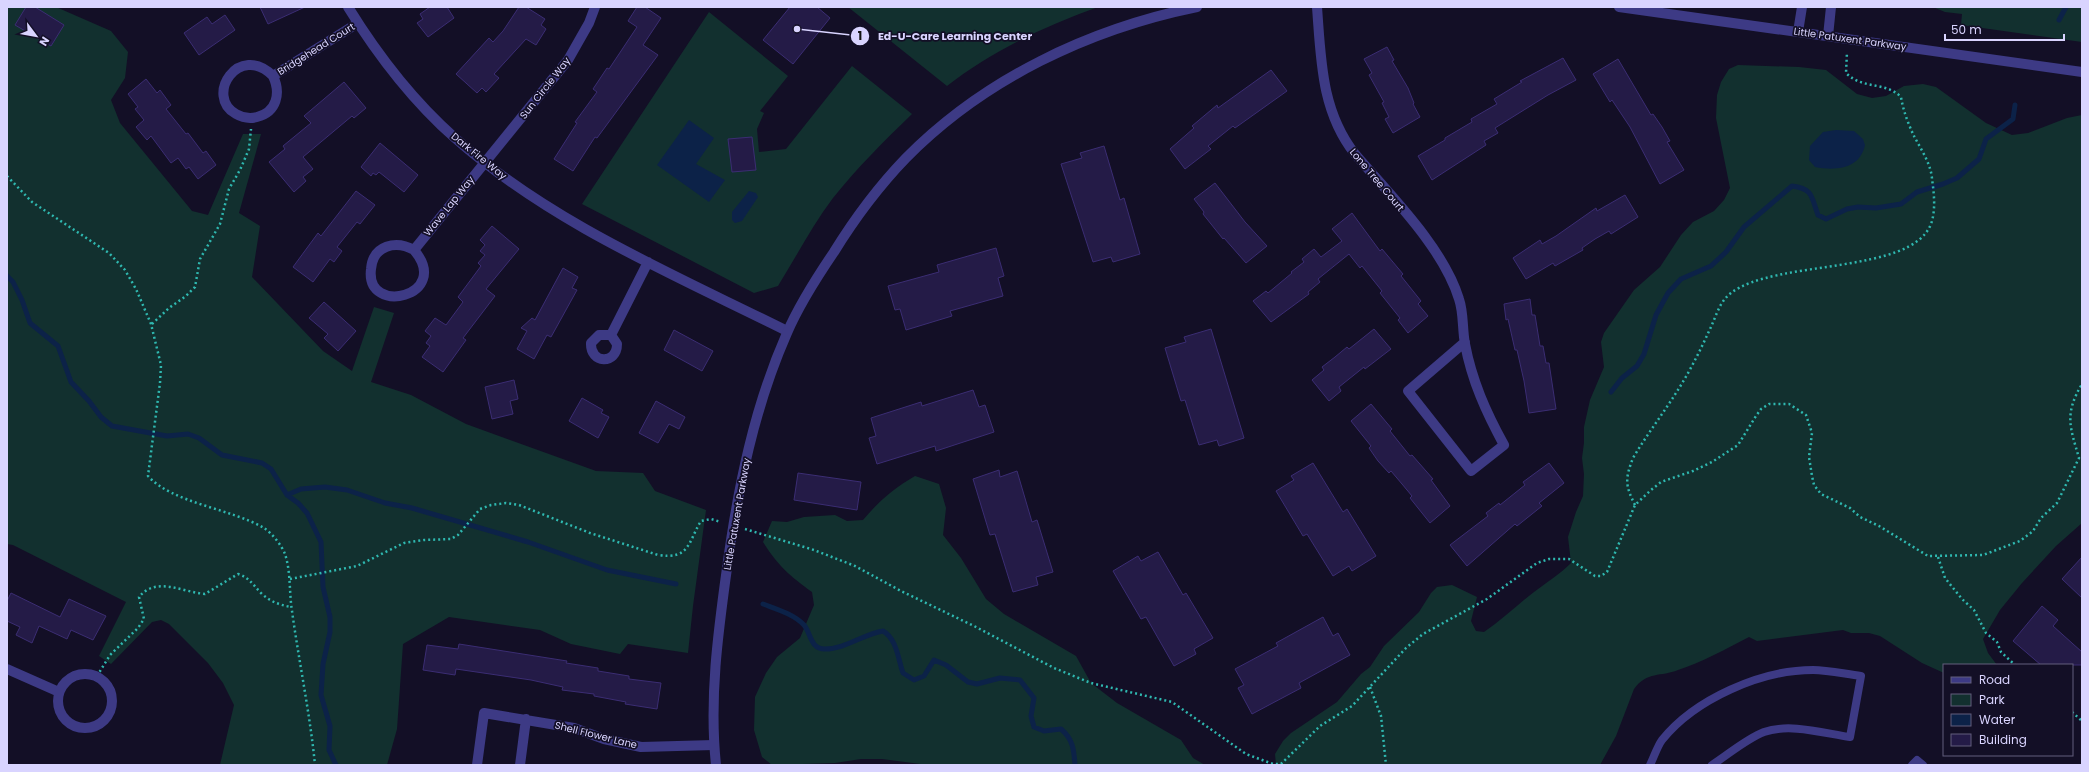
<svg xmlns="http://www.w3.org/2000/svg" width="2089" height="772" viewBox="0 0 2089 772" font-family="Poppins,sans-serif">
  <rect width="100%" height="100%" fill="#130f26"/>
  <path fill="#12302f" d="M7,7H56L111,31L128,52L125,78L111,100L120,123L192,211L208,215L243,134H261L239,213L260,226L252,277L323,351L352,371L374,307L394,313L371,382L411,395L466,424L596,471L643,473L655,491L706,510L693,606L688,653L628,644L620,654L571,644L540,630L449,617L403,644L397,729L387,765H220L234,705L223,683L208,663L169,624L161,620L152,622L111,664L99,656L126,602L13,545L7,544Z
    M848,7H1098C1045,26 992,51 947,86Z
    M1933,7H2082V42L1961,25L1962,14L1945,12Z
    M709,12L788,76L760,111L764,113L757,129L759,152L786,149L852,66L912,114C884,141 857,168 833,198C812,226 796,257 778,286L754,293L582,204Z
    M1738,65L1799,67L1826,70L1857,94L1872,98L1886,96L1904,86L1923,84L1936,87L1986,123L2012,135L2028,133L2067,118L2082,115V523L2056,546L2022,583L2000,610L1983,639L1988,653L1997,665H1944V673L1922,663L1880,636L1869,633H1851L1843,630L1757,641L1749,637C1728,648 1700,663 1678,670C1661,677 1647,671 1634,689L1616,736L1600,765H1276L1275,754L1283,741L1291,733L1337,702L1361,674L1370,667L1384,646L1419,612L1431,593L1437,587L1452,585L1477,597L1471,621L1476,631L1484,632C1502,620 1517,605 1534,592C1547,582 1559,575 1571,563L1568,537L1576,512L1583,496L1584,474L1582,458L1584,443V427L1590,400L1604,367L1601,342L1604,333L1634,290L1660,267L1681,235L1693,222L1714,211L1724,200L1730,188L1716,118L1717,95L1721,82L1729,69Z
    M915,476L939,484L946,508L943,535L961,558L986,599L1004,614L1076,656L1091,683L1117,703L1181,740L1193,758L1205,765H928L882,759H861L835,763L772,765L762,757L754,730L755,697L766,673L777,657L800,638L814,605L812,592C789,575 779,567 763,542L772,521L787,522L804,517L835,515L847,521L863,520C880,500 893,489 915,476Z"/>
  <path fill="#0c2248" d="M689,120L714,138L696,164L725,180L709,202L657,165Z
    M1836,130L1854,131L1863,139L1865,145C1860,169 1836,171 1815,167L1809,160L1810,146L1823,132Z
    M749,191L756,193L758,197L742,221L735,223L732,220V212Z"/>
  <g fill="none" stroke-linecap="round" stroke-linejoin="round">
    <path stroke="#0c2248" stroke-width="5" d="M2059,20L2066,7
      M7,276L13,282L22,300L30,323L58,346L71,382L89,401L101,417L112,426L167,436L188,434L199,438L222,455L262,463L271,469L287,495L298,503L307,513L321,542L323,587L330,617V632L323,664L321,695L330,726L329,750L336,765
      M1611,392L1622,378L1637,366L1644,354L1656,315L1668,293L1681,279L1711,266L1726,252L1744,227L1792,186C1814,189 1811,197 1818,215L1826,219L1847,209L1858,207L1876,208L1901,204L1917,192L1943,184L1957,178L1979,159L1986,139L2013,119L2015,105
      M287,495L301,489L325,487L347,490L385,503L412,508L528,542L607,570L676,584
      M763,604C776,609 794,614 804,625C811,633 810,649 825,649C845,649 864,634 883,631C897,639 898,659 903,673L914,680L924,676L934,660L946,665L968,682L977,684L1000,678L1020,680L1034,698L1031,716L1034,727L1044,731L1061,729C1073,739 1074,750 1075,765"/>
  </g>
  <path fill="#241b47" stroke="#3b2d73" d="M26,7H35L64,25L51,46L15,25Z
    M260,7H305L268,24Z
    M430,7H447L454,18L428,37L417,23L423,19L420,14Z
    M519,7H526L545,19L541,25L546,29L536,45L526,39L494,74L499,78L486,92L482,88L477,93L456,74L489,38L493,42L503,31Z
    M637,7H645L661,18L643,45L658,55L597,138L595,137L573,171L554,159L577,123L575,122L597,92L593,89L607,68L609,69L637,27L628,21Z
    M790,7H817L830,18L793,64L763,40Z
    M225,15L235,30L199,55L184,33L207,17L212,24Z
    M1387,47L1394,60L1392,61L1408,88L1414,103L1413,104L1420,117L1393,133L1385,119L1389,117L1382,103L1384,102L1369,75L1372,73L1364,59Z
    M1563,58L1576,80L1548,95L1495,128L1498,133L1484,141L1486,145L1432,180L1418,156L1445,140V138L1472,122L1471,119L1497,104L1494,99L1522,82L1520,81Z
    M1618,59L1651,115L1653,114L1662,127L1670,141L1667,142L1684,170L1660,184L1630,127L1612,100L1610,102L1593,74Z
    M1271,70L1287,91L1235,128L1233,126L1208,146L1211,149L1185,169L1170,149L1194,128L1192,126L1217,105L1218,108Z
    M146,79L157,93L160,90L171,105L166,109L186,134L188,133L203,153L206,151L216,165L198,179L189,167L186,169L178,158L171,163L151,136L147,140L136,127L144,120L135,109L138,107L128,94Z
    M344,82L366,108L354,118L352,116L303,157L313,169L303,177L306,181L294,192L269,162L285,149L283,146L311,123L304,116Z
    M752,137L756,170L732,172L728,139Z
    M380,143L418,175L404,192L379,172L376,175L373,173L371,176L361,167Z
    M1104,146L1120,200L1124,198L1140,254L1113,262L1111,257L1093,262L1061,164L1082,158L1080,153Z
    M1215,183L1245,222L1267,246L1246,263L1224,238L1223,239L1203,214L1204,212L1194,199Z
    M356,191L375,205L360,224L357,222L337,247L342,251L334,262L330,259L313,282L293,267L318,233L321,236Z
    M1625,195L1638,217L1611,234L1609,231L1595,239L1582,248L1583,250L1555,266L1553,263L1526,279L1513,258L1540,240L1542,244L1556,236L1596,208L1597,211Z
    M1352,213L1380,251L1382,249L1403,274L1401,276L1421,301L1418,304L1428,316L1408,333L1398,320L1400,318L1380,293L1382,291L1362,266L1360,268L1349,254L1318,279L1320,282L1308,292L1309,294L1271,322L1253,301L1266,291L1268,293L1292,273L1291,272L1304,262L1302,259L1314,249L1321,257L1342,241L1332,229Z
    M492,226L519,249L486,289L495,296L463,338L466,340L443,372L422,357L430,346L426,343L431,336L425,331L435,318L446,325L463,302L458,297L481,266L478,263L485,255L480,251L485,245L480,240Z
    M996,248L1004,276L998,278L1003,296L950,311L952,316L906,330L900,309L895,310L888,286L939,272L937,265Z
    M563,268L578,277L572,288L577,290L551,337L547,335L534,359L517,349L527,331L521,328L532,318L535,320Z
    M1530,299L1532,315H1535L1540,346H1543L1546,363H1549L1556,409L1529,413L1524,381L1517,350H1515L1508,319L1506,320L1504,304Z
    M324,302L356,331L338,351L324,338L328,334L309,318Z
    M1211,329L1244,438L1219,446L1217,440L1199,445L1185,400L1181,401L1165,348L1186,342L1184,337Z
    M1374,329L1391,349L1365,369L1364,367L1339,387L1341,391L1329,401L1312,380L1324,370L1322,367L1335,357L1347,347L1349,349Z
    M674,330L713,351L702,371L664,350Z
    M514,380L518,399L510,401L513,414L492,419L485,387Z
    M973,390L979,407L985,405L994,432L936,451L935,446L877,464L869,438L876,436L871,418L921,402L922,406Z
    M582,398L603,410L601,413L609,417L598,438L569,421Z
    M656,401L685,417L679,429L669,424L658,443L639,433Z
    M1371,404L1392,429L1390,431L1410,456L1412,455L1433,479L1431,480L1450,506L1430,523L1410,498L1412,496L1402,484L1391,471L1389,473L1378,461L1369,448L1371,446L1351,421Z
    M1313,463L1343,512L1347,509L1376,556L1352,571L1349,566L1333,576L1307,534L1303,536L1276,491L1294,480L1291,476Z
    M1549,463L1564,483L1539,503L1542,506L1517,526L1515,524L1467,566L1450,545L1488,516L1486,513L1499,503L1500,505L1525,485L1523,482Z
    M999,470L1000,477L1017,471L1032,522L1037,520L1053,572L1036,577L1038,585L1013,592L995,534L990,535L973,479Z
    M798,473L861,482L857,510L794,500Z
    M1158,552L1183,595L1186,593L1213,638L1194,649L1196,654L1174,666L1146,617L1141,619L1113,571L1138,556L1141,561Z
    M2082,557V598L2062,579Z
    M11,593L60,617L69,599L106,616L93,640L71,630L67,639L39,626L32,643L16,635L20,627L7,621V601Z
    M2042,606L2058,620L2053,626L2082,652V665H2041L2013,641Z
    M1323,617L1333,636L1338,633L1350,655L1299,683L1301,688L1252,714L1238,688L1244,685L1235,669L1278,646L1276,643Z
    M459,644L567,661L566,663L598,668V671L629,676V679L661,683L657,709L625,704L626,702L594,696V694L562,690L563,687L531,680L456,669L455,675L423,670L427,645L458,649Z"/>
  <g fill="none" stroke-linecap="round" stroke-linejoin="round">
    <path stroke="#2fb8b0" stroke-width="2.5" stroke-dasharray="2 3" stroke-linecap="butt" d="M7,176L32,202L109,253L125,270L136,289L151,324L161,365L160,383L148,476C172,503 232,509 264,528C272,533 282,546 285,554C291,572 289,592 292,611C299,662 310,714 315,765
      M152,324L169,308L186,296L195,287L200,259L220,224L229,189L240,170L249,149L251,129
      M1635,505C1625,485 1625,479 1633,458C1646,436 1662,415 1676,393C1689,373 1700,351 1710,329C1716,317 1719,302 1731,293C1775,259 1911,275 1931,224C1936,210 1934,193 1932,179C1931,163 1920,148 1913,134C1908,123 1903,110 1901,97C1885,81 1863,90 1846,73L1847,52
      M745,529L814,550L855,566L901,591L974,626L1054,668L1091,683L1172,702L1246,754L1273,764H1281L1320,726L1352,706L1406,648L1423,634L1487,599L1537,563L1549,559H1569L1595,576H1601L1607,572L1635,505L1651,490L1661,482L1693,471L1712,462L1738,445L1756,416L1761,409L1769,404H1789L1806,415L1812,433L1809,457L1812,476L1814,485L1821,494L1850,508L1860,517L1879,526L1928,556L1983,555L2020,541L2033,531L2041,518L2057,503L2079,458C2070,427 2064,414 2082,384
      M1938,557L1945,578L1962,599L1974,610L1986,633L1997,642L2001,652L2015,665
      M290,579L357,566L404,543L424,540L451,539L458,535L480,509L491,505L506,503L519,505L590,533L658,555C690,560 688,542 701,521L711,519L721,522
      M97,676L110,655L138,628L144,619L139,597C156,576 182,592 205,594L238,574C250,578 253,585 262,594C271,602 280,605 291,607
      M1370,687L1381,716L1386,765
      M2072,712L2082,721"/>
    <path stroke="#3d3a85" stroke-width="8" d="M1650,765C1654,757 1657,747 1662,740C1695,699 1761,670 1813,670C1828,670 1845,674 1861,676L1850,737C1823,733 1790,723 1764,732C1746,739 1729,754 1712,765
      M1912,765L1917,760L1923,765"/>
    <path stroke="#3d3a85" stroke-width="10" d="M348,7C377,54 413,101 455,138C551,223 673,274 787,331
      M1317,7C1321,59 1321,111 1355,154C1390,195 1443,247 1459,299C1464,314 1462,328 1465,344C1472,381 1486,412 1504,445L1471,471L1408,391L1465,342
      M1798,32L1802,7
      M1828,36L1831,7
      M273,76C239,42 204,96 236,114C243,118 250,119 257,117C277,112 281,93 273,76L358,23
      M414,250C396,240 373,245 371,269C365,317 453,296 414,250L568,60L589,23L595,7
      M611,335L617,344C617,365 590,364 591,343L599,335H611L648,262
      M7,669L59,692
      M58 701a27 27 0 1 1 54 0a27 27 0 1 1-54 0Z
      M477,765L484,713L574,728L604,739L641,747L714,745
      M520,765L526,719"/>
    <path stroke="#3d3a85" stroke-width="10" d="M1619,7L2082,72
      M716,765C709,699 718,633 727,568C738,487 754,408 787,333C799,305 817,277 834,252C855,218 879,186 906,158C984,79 1089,29 1197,7"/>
  </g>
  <g text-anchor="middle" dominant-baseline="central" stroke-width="3.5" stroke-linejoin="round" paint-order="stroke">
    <g font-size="10" fill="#d9d4ff" stroke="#130f26">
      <text transform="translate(1850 39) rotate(8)">Little Patuxent Parkway</text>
      <text transform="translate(316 49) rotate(-32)">Bridgehead Court</text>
      <text transform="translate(545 88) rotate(-52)">Sun Circle Way</text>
      <text transform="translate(479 156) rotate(39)">Dark Fire Way</text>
      <text transform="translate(1377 180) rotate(50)">Lone Tree Court</text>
      <text transform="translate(449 206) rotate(-51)">Wave Lap Way</text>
      <text transform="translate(737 514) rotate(-80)">Little Patuxent Parkway</text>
      <text transform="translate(596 735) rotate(14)">Shell Flower Lane</text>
    </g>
  </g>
  <path fill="none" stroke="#d9d4ff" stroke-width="1.5" d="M797 29L860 36"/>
  <g fill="#d9d4ff" stroke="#130f26" stroke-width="1.5">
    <circle cx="797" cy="29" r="4"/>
    <circle cx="860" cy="36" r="10"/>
  </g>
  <g font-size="12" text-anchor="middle" font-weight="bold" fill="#111">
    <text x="860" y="40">1</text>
  </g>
  <g font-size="11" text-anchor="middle" font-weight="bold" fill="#d9d4ff" stroke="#130f26" stroke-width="3.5" stroke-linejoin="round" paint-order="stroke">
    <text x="955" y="40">Ed-U-Care Learning Center</text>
  </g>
  <rect width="2089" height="772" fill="none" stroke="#d9d4ff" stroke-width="16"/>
  <rect x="1943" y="664" width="130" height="92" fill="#130f26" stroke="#625e7d"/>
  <rect x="1951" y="677" width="20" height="6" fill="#3d3a85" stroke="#625e7d"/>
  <text x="1979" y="684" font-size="12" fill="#d9d4ff">Road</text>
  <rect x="1951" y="694" width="20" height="12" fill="#12302f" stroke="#625e7d"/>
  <text x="1979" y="704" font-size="12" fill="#d9d4ff">Park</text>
  <rect x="1951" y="714" width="20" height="12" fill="#0c2248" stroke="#625e7d"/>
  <text x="1979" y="724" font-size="12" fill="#d9d4ff">Water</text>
  <rect x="1951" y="734" width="20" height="12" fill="#241b47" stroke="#625e7d"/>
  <text x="1979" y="744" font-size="12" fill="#d9d4ff">Building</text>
  <g transform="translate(36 36) rotate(122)" stroke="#130f26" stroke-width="3" paint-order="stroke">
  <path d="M0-3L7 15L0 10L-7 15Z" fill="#d9d4ff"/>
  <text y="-6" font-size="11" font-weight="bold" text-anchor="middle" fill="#d9d4ff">N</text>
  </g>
  <path d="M1945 34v6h119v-6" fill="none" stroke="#d9d4ff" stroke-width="2"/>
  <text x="1951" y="34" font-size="12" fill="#d9d4ff" stroke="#130f26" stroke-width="3" paint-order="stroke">50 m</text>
</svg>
